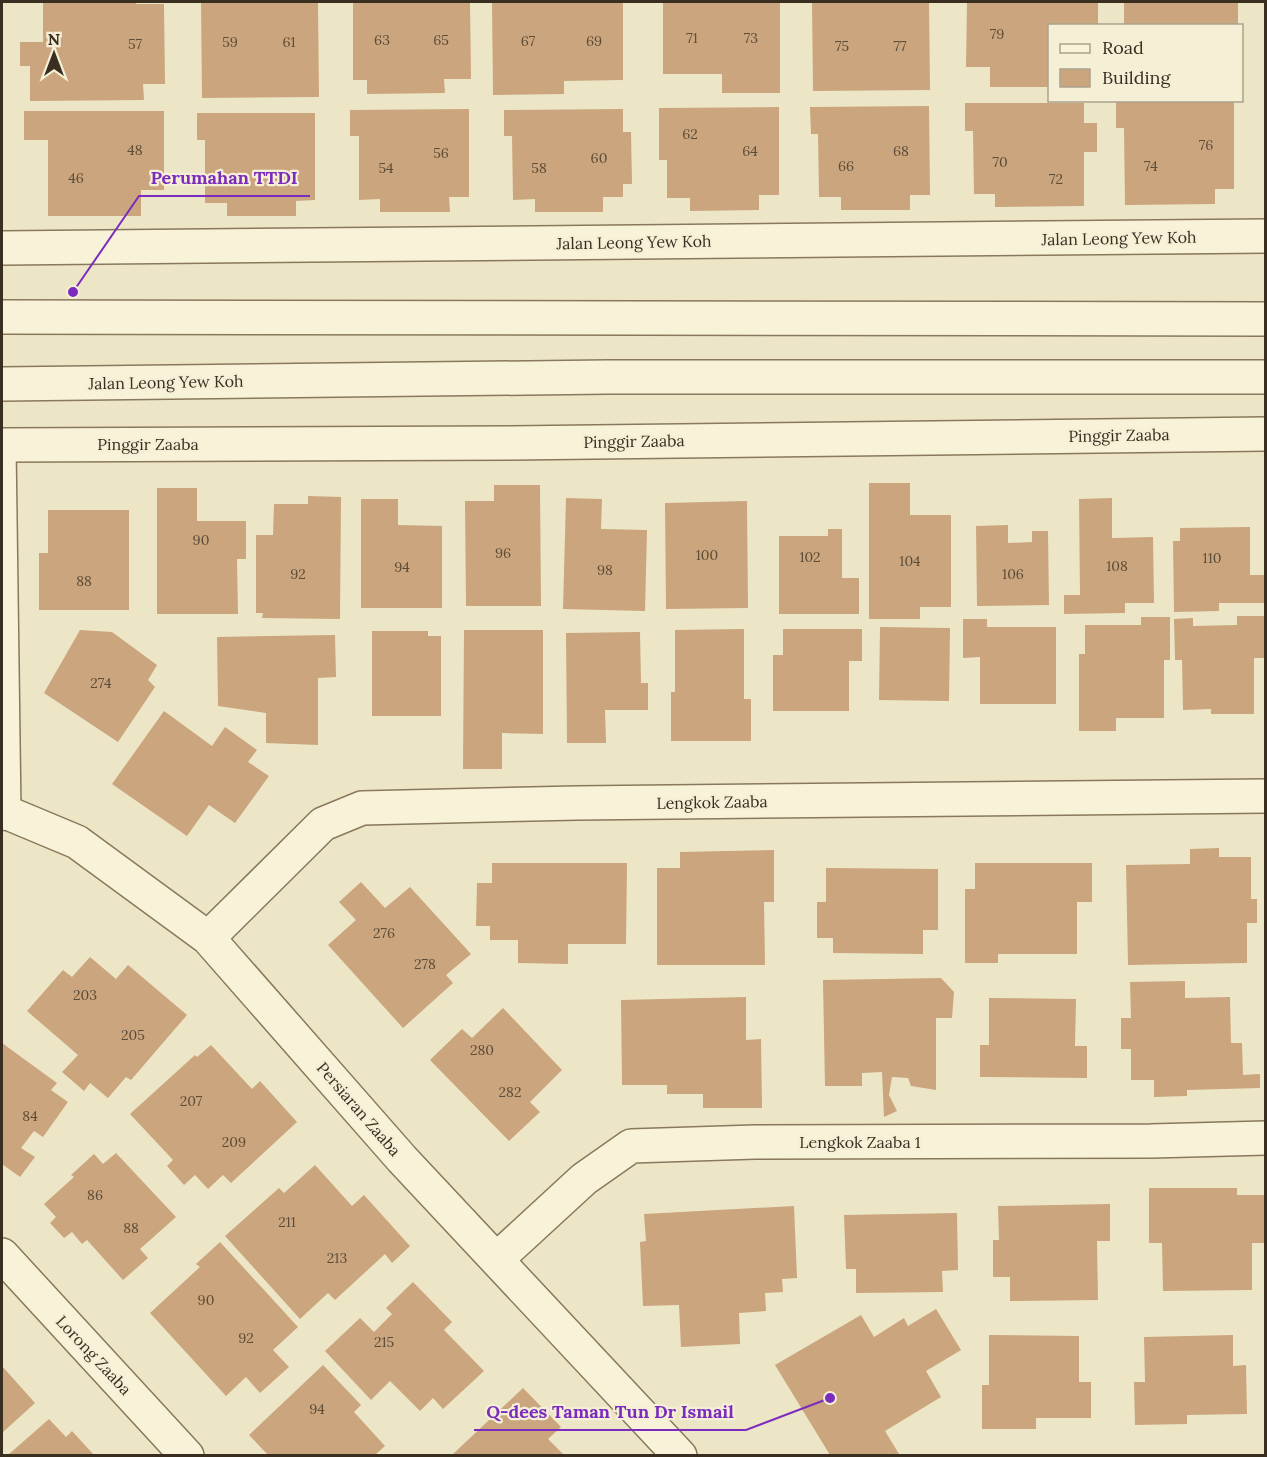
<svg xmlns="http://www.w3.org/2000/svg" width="1267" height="1457" viewBox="0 0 1267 1457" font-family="Lora,serif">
  <rect width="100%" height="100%" fill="#ede6c6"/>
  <path fill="#caa57d" d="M43,2H136V4H164L165,84H143L144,100L30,101V66H20V42H43Z
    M201,2H318L319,97L202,98Z
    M353,2H470L471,79H444L445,93L367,94V80H353Z
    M492,2H623V80L564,81V94L493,95Z
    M663,2H780V93H722V74H663Z
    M812,2H929L930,90L813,91Z
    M967,2H1098V26H1050V87H990V67H966Z
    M1124,2H1238V26H1124Z
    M1234,101V189H1215V204L1125,205L1124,128H1116V102Z
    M965,103H1084V123H1097V152H1084V206L995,207V194H974L973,131H965Z
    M929,106L930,195H910V210H841V197H819L818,134H811L810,107Z
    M779,107V195H759V210L690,211V198H667V160H659V108Z
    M469,109V197H449L450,212H380V199L359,200V136H350V110Z
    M623,109V132H631L632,184H623V197H603V212H535V199L513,200L512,136H504V110Z
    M24,111H164V190H141V216H48V140H24Z
    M197,113H315V200L296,201V216H227V203H205V140H197Z
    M869,483H910V515H951V607H920V619H869Z
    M494,485H540L541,606H466L465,501H494Z
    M157,488H197V521H246V559H237L238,614H157Z
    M308,496L341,497L340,619L262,618L263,613H256V535H273L274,504H308Z
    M566,498L602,499L601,529L647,530L645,611L563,609Z
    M1112,498V538L1153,537L1154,603H1125V613L1064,614V595H1080L1079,499Z
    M361,499H398V525L442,526V608H361Z
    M747,501L748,608L666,609L665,503Z
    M48,510H129V610H39V553H48Z
    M1008,525V543L1032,542V531H1048L1049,605L977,606L976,526Z
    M1250,527V575H1266V603H1219V611L1174,612L1173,541H1180V528Z
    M828,529H842V578H859V614H779V536H828Z
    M1237,616H1266V658H1254V714H1211V709L1183,710L1182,660H1175L1174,619L1193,618V626L1237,625Z
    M1141,617H1170V660H1164V718H1116V731H1079V654H1085V625H1141Z
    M963,619H987V627H1056V704H980V657L963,658Z
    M880,627L950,628L949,701L879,700Z
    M744,629V699H751V741H671V692H675V630Z
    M783,629H862V661H849V711H773V655H783Z
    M80,630L112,632L157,665L148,680L155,687L118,742L44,693Z
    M464,630H543V734L502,733V769H463Z
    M372,631H428V636H441V716H372Z
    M640,632L641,683H648V710H605L606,743H567L566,633Z
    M335,635L336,677L318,678V745L266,743V713L218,706L217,637Z
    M164,711L212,746L225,727L257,750L248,762L269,776L235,823L209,805L187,836L112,784Z
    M1219,848V857H1251V899H1257V923H1247V963L1128,965L1126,865L1190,864V849Z
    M774,850V902H764L765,965H657V868H680V852Z
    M492,863H627L626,944H568V964L518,963V940H490V926H476L477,883H492Z
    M975,863H1092V902H1077V954H998V963H965V889H975Z
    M826,868L938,869V930H923V954L833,953V938H817V902H826Z
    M361,882L385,908L410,887L471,954L446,975L453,983L403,1028L328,945L356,920L339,902Z
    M90,957L116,979L128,965L187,1015L131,1080L126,1077L108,1098L90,1083L84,1091L62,1072L78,1055L27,1011L63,970L72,977Z
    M941,978L954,992L952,1018H936V1090L911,1086L908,1078L892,1077L889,1095L897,1111L884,1117L882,1072L862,1073V1086H825L823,980Z
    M1185,981V998L1230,997L1231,1043H1242L1243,1075L1260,1074V1088L1187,1090V1096L1154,1097V1080H1131V1049H1121V1018H1131L1130,982Z
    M746,997V1040L761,1039L762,1108H703V1094H667V1085H622L621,1000Z
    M989,998L1076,999L1075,1046H1087V1078L980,1077V1045H989Z
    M503,1008L562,1070L530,1102L540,1112L509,1141L430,1060L462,1029L472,1038Z
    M2,1043L57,1083L51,1090L68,1102L43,1137L34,1131L21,1148L35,1157L20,1177L2,1164Z
    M211,1045L252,1089L260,1081L297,1122L231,1183L223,1175L208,1189L195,1175L184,1185L167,1166L173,1160L130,1114L195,1055L197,1057Z
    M116,1153L176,1217L140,1249L148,1258L123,1280L87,1240L82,1244L72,1232L64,1238L50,1223L56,1217L44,1204L74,1177L71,1175L94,1154L103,1164Z
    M315,1165L352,1206L364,1195L410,1246L392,1263L385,1254L335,1300L328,1293L300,1319L225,1236L279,1188L284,1193Z
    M1149,1188H1237V1195H1266V1243H1252V1290L1163,1291L1162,1243H1149Z
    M1110,1204V1241H1097L1098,1300L1010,1301V1277H993V1240H999L998,1206Z
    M794,1206L797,1278L782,1279L783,1292L765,1293L766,1311L739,1313L740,1344L681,1347L679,1305L643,1306L640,1242L646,1241L644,1214Z
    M957,1213L958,1270L942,1271L943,1292L856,1293V1269H846L844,1215Z
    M220,1242L298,1327L273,1350L289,1367L260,1393L246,1377L226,1396L150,1313L200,1267L196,1264Z
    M413,1282L452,1322L444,1330L484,1371L443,1409L433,1398L420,1411L390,1381L371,1400L325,1351L360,1318L374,1332L392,1314L386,1308Z
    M936,1309L961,1350L926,1371L941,1397L885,1431L899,1454L897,1455H830L775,1365L861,1315L874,1337L904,1318L908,1326Z
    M989,1335L1079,1336V1382H1091V1418H1036V1429H982V1385H989Z
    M1233,1335V1366L1246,1365L1247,1414L1187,1415V1424L1135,1425L1134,1382H1145L1144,1337Z
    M323,1365L361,1405L354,1412L385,1446L375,1455H268L249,1435Z
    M2,1366L35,1403L2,1433Z
    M523,1388L561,1427L548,1439L564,1455H452Z
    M49,1419L66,1437L72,1431L94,1455H8Z"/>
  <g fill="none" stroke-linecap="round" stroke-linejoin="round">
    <g stroke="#88785c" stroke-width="24">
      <path id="service" d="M5,445L10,814"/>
    </g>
    <g stroke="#88785c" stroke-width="36">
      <path id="minor" d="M2,248L1266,236
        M2,445L510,443L1266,434
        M2,813L10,814L77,842L208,938L402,1159L680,1456
        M208,938L323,824L362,808L577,803L1266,796
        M2,1255L187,1456
        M497,1259L584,1179L631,1146L755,1142L1151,1141L1266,1138"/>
    </g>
    <g stroke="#88785c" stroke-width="36">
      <path id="tertiary" d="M2,317L1266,319
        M2,384L607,377H1266"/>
    </g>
    <use href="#service" stroke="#f8f2d9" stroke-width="21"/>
    <use href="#minor" stroke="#f8f2d9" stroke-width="33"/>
    <use href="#tertiary" stroke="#f8f2d9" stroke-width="33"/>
  </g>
  <g text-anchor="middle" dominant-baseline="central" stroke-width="4.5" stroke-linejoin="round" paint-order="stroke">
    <g font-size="14" fill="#5d4c37">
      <text x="997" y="34">79</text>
      <text x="692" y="38">71</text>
      <text x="751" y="38">73</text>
      <text x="382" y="40">63</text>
      <text x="441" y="40">65</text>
      <text x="528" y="41">67</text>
      <text x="594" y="41">69</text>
      <text x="230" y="42">59</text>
      <text x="289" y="42">61</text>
      <text x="135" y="44">57</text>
      <text x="842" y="46">75</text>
      <text x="900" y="46">77</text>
      <text x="690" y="134">62</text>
      <text x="1206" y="145">76</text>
      <text x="135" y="150">48</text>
      <text x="750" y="151">64</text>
      <text x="901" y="151">68</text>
      <text x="441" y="153">56</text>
      <text x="599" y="158">60</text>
      <text x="1000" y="162">70</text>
      <text x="846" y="166">66</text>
      <text x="1151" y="166">74</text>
      <text x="386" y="168">54</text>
      <text x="539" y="168">58</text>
      <text x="76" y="178">46</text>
      <text x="1056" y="179">72</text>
      <text x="201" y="540">90</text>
      <text x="503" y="553">96</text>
      <text x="707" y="555">100</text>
      <text x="810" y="557">102</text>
      <text x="1212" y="558">110</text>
      <text x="910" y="561">104</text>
      <text x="1117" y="566">108</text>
      <text x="402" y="567">94</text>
      <text x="605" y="570">98</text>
      <text x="298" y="574">92</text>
      <text x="1013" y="574">106</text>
      <text x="84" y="581">88</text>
      <text x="101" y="683">274</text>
      <text x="384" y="933">276</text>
      <text x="425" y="964">278</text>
      <text x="85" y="995">203</text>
      <text x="133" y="1035">205</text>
      <text x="482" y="1050">280</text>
      <text x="510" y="1092">282</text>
      <text x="191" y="1101">207</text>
      <text x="30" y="1116">84</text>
      <text x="234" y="1142">209</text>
      <text x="95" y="1195">86</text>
      <text x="287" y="1222">211</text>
      <text x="131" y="1228">88</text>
      <text x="337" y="1258">213</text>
      <text x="206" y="1300">90</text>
      <text x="246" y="1338">92</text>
      <text x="384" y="1342">215</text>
      <text x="317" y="1409">94</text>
    </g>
    <g font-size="16" fill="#392e20" stroke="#f5efd6">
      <text transform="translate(1119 238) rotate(-1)">Jalan Leong Yew Koh</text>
      <text transform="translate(634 242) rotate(-1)">Jalan Leong Yew Koh</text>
      <text transform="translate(166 382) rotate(-1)">Jalan Leong Yew Koh</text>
      <text transform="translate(1119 435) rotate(-1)">Pinggir Zaaba</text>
      <text transform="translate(634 441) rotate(-1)">Pinggir Zaaba</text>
      <text x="148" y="444">Pinggir Zaaba</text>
      <text transform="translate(712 802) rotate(-1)">Lengkok Zaaba</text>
      <text transform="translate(359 1109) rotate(49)">Persiaran Zaaba</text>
      <text x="860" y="1142">Lengkok Zaaba 1</text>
      <text transform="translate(94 1355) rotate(47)">Lorong Zaaba</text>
    </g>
  </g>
  <path fill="none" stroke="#7b2cbf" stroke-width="2" d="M73 292L139 196H310M830 1398L746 1430H474"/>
  <g fill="#7b2cbf" stroke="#f5efd6" stroke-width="2">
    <circle cx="73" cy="292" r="6"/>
    <circle cx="830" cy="1398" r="6"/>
  </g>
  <g font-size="18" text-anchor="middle" font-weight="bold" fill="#7b2cbf" stroke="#f5efd6" stroke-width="4.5" stroke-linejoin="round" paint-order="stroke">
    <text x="224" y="184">Perumahan TTDI</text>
    <text x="610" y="1418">Q-dees Taman Tun Dr Ismail</text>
  </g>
  <rect width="1267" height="1457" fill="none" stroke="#392e20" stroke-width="6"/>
  <rect x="1048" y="24" width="195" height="78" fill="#f5efd6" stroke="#aaa28d" stroke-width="1.5"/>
  <rect x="1060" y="44" width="30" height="9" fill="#f8f2d9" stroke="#aaa28d" stroke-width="1.5"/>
  <text x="1102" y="54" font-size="18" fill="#392e20">Road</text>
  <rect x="1060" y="69" width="30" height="18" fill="#caa57d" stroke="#aaa28d" stroke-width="1.5"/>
  <text x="1102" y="84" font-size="18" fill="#392e20">Building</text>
  <g transform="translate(54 54)" stroke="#f5efd6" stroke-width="4.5" paint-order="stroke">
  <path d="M0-4.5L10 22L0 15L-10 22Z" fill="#392e20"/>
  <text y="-9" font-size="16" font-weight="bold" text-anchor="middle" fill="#392e20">N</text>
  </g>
</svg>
